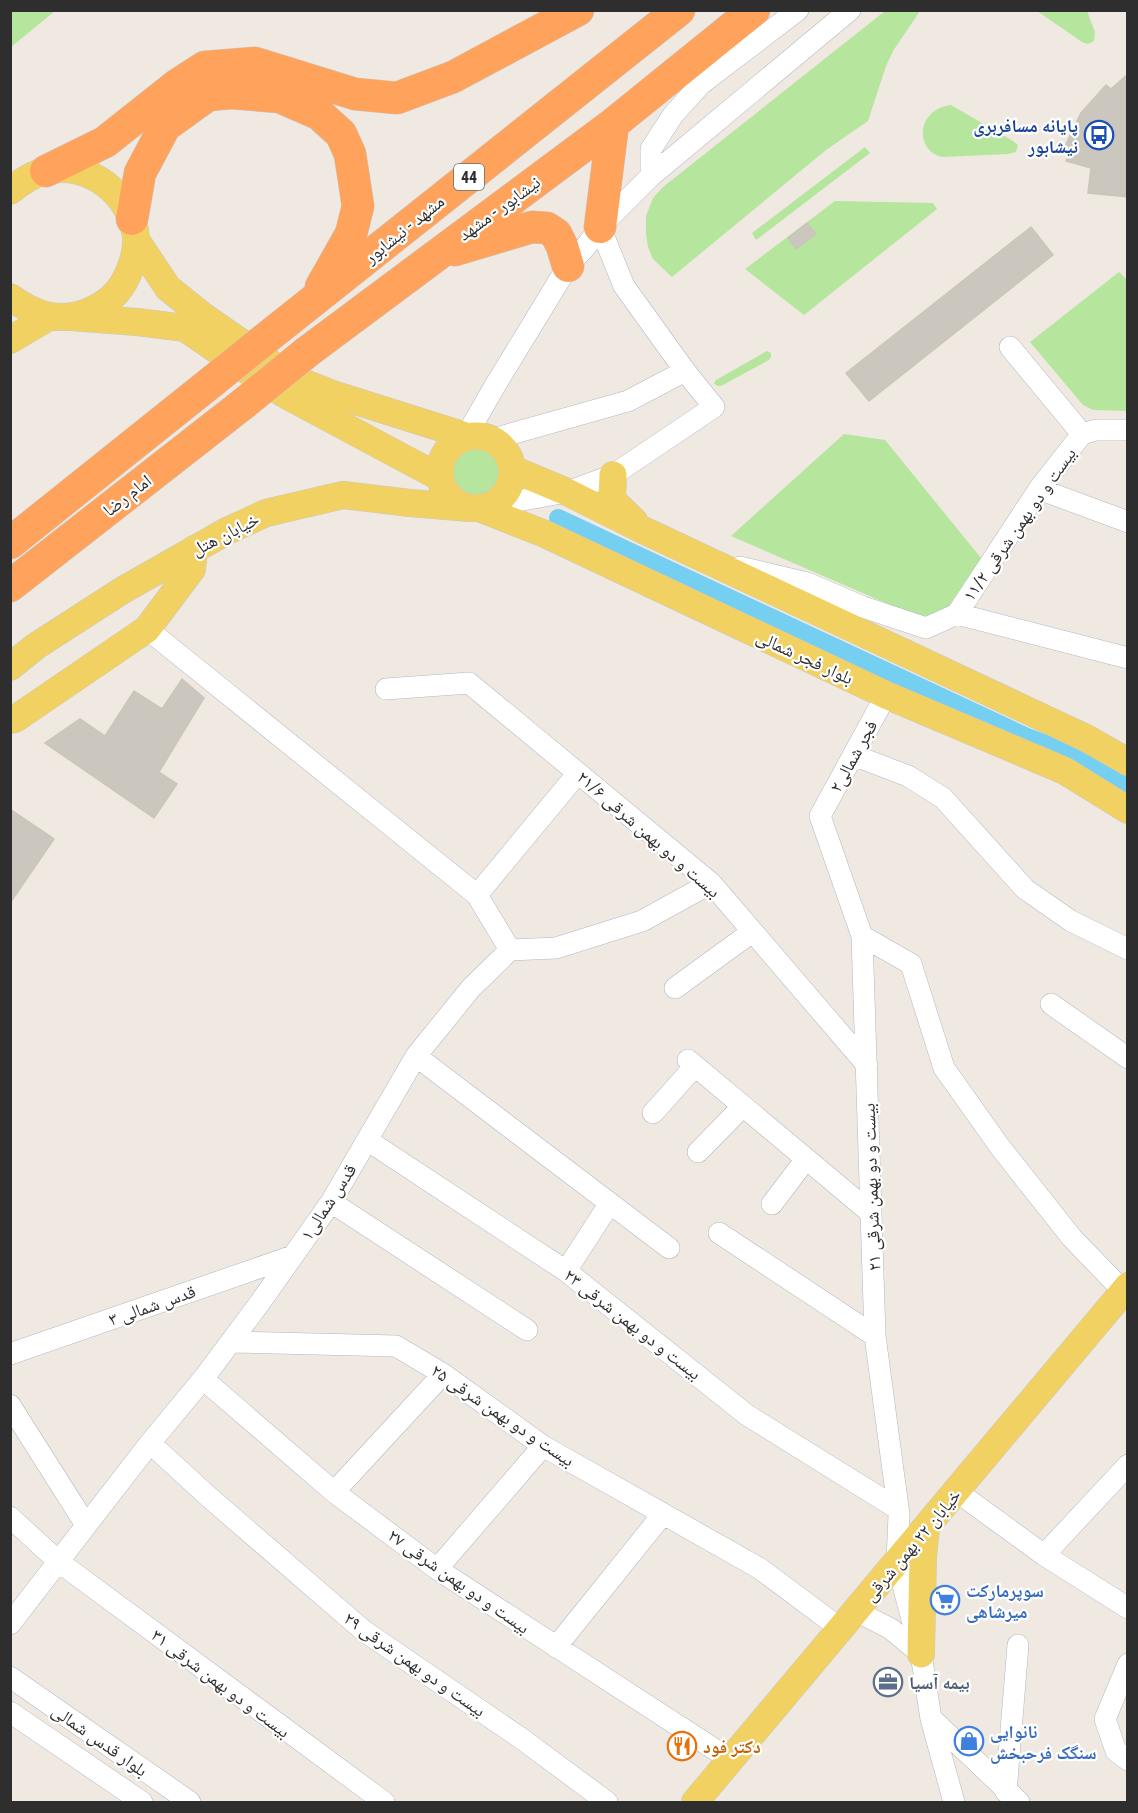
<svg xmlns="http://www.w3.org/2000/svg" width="1138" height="1813" viewBox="0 0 1138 1813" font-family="'Roboto Condensed','Noto Naskh Arabic',sans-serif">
  <rect width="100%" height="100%" fill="#efe9e1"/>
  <path fill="#b6e59e" d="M11,10H55V11L11,47Z
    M885,11H920L893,51L886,66L868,121L826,150L672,277L653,259L648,247L646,234V216L653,198L663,187Z
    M1037,11H1087L1095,32L1094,41L1088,44L1082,42Z
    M951,105L1013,141L1018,145L1016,152L1008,154L943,157C915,153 915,109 951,105Z
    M865,147L870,153L756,240L752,233Z
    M835,201L933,203L937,209L804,315L745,269Z
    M1119,272L1127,280V411L1093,410L1083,405L1030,342Z
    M767,351L771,353V357L769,360L721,386H717L714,383L716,380Z
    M844,434L885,440L981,558L944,613L925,620L731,536Z
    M449 471a26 26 0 1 1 52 0a26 26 0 1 1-52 0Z"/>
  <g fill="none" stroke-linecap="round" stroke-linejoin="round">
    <path stroke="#75cff0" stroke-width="18" d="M558,518L1027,737L1077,756L1128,786"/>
  </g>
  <path fill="#cbc7bf" stroke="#cbc5ba" stroke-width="1.5" d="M1128,74V197L1088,193L1091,168L1066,161L1071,149L1065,146L1081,113L1106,85L1111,89Z
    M807,223L816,234L796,249L788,238Z
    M1031,227L1053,255L869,401L846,373Z
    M182,679L204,698L159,772L177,784L154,818L45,743L80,719L105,736L134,691L162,709Z
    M10,809L54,839L10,903Z"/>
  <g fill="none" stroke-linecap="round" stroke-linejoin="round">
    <g stroke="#b4b7c1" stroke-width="22">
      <path id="minor" d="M651,176V149L673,115L701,84L798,10
        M1010,347L1082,434
        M1082,434L1096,430H1128
        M466,436L496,384L568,266L588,244L600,227L651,176L850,10
        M493,439L628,401L685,371
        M1039,489L1128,522
        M489,506L567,492L613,475L714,407L685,371L624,286L600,227
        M740,567L807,583L863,607L926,628L957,614
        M957,614L1039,489L1082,434
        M957,614L1128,658
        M147,629L477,895L510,950
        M386,689L469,683L711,883L867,1065
        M886,695L820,816L862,936L875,1336L899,1515L897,1562L921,1654L931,1719L954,1802
        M853,755L908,776L943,798L1025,889L1071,921L1128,949
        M477,895L578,773
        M862,936L911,964L944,1068L1000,1147L1072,1238L1128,1296
        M675,988L752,932
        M1051,1004L1128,1058
        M416,1056L669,1248
        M688,1060L871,1213
        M653,1113L695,1066
        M367,1140L566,1271L747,1415L898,1509
        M698,1152L743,1106
        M331,1202L527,1330
        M772,1204L806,1159
        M719,1233L875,1336
        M566,1271L610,1203
        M231,1342L396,1346L443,1374L543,1446L759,1568L841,1629
        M10,1354L293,1256
        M203,1379L334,1492L437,1569L731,1760
        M10,1405L86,1525
        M150,1443L210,1498L364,1631L522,1739L607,1802
        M956,1491L1044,1555L1128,1608
        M334,1492L443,1374
        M10,1517L59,1562L384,1802
        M1044,1555L1128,1465
        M437,1569L543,1446
        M856,1611L891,1629L921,1654
        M10,1624L150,1443L203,1379L259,1304L331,1202L416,1056L471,988L510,950L556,948L642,921L711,883
        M556,1647L663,1514
        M1128,1664L1105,1719L1116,1751L1128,1760
        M10,1677L190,1802
        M10,1712L142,1802
        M933,1720L1019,1802
        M1006,1792L1018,1645"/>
    </g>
    <g stroke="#c9c9c9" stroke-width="28">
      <path id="major" d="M10,191C21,182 32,174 46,171C89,160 132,195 136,238C137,254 131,269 124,282C115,298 100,308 82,314C54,322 34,314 10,297
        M136,240L168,288L203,316L292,378L333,394L466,436
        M70,317L137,322L185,328L234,362L284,394L439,477
        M10,340L49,317
        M440 472a36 36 0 1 1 72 0a36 36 0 1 1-72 0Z
        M512,469L567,492L643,530L1086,738L1128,762
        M613,475L612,500L634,521
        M479,508L545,534L886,695L1065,771L1128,810
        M10,667L36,646L123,590L227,531L266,513L343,495L410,503L469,508
        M10,720L15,719L147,629L192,569L194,549
        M921,1654L923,1557L926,1527
        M695,1802L1128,1286"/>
    </g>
    <g stroke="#c9c9c9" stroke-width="33">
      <path id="highway" d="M46,171L105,142L177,85L205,67L255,63L355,94L397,98L453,77L578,10
        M132,219L140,173L165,126L208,95L231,93L280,97L319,114L341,134L350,154L358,206L351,234L321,287
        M600,227L613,124
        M455,250L532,227L547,228L556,234L562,246L568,266
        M260,343L679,10
        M307,352L613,124L754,10
        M10,543L214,380
        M10,586L243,404"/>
    </g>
    <use href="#minor" stroke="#fff" stroke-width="21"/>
    <use href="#major" stroke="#f2d163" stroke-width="27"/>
    <use href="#highway" stroke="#ffa35c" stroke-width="32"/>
    <g stroke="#c9c9c9" stroke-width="33" stroke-linecap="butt">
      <path id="highway-bridge" d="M214,380L260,343
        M243,404L307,352"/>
    </g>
    <use href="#highway-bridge" stroke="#ffa35c" stroke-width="32"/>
  </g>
  <defs>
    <g id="bus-ring" transform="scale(1.5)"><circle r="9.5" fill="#fff" stroke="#1a4fb4" stroke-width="1.5"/><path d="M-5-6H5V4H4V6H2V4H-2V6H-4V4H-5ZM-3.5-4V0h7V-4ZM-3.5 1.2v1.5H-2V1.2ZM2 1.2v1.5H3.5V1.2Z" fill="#1a4fb4"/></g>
    <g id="supermarket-ring" transform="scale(1.5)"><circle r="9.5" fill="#fff" stroke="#3f7fe0" stroke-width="1.5"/><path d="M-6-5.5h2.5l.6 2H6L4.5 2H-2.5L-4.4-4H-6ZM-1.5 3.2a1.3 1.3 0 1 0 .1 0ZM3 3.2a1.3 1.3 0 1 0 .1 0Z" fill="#3f7fe0"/></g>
    <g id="office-ring" transform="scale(1.5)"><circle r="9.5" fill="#fff" stroke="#5c6f8a" stroke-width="1.5"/><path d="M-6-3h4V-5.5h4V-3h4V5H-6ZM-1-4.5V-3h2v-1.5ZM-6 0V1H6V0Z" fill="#5c6f8a"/></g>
    <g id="shop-ring" transform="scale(1.5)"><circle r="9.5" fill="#fff" stroke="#3f7fe0" stroke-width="1.5"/><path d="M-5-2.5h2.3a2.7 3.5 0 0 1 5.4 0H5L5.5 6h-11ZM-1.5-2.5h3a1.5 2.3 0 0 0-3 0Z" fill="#3f7fe0"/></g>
    <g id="restaurant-ring" transform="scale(1.5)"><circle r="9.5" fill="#fff" stroke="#e8710a" stroke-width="1.5"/><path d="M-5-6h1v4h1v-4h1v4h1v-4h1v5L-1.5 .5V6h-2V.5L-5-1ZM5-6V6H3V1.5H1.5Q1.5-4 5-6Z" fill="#e8710a"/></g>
  </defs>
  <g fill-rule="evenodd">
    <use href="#bus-ring" x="1099" y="135"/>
    <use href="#supermarket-ring" x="945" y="1600"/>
    <use href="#office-ring" x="888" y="1682"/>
    <use href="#shop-ring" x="969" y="1741"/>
    <use href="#restaurant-ring" x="682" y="1746"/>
  </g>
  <g text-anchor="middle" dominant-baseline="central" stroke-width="4.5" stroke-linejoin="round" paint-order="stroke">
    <rect fill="#fff" stroke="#6d6d6d" stroke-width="1.5" x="454" y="164" width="30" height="26" rx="4.5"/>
    <g font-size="16" font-weight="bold" fill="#2e2e2e">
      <text x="469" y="177">44</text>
    </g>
    <g font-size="18" font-weight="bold" fill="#164399" stroke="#fff" text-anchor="end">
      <text x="1078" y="125">پایانه مسافربری<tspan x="1078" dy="21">نیشابور</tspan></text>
    </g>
    <g font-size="18" fill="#2e2e2e" stroke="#fff">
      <text transform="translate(499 208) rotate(-36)">نیشابور - مشهد</text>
      <text transform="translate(404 229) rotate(-39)">مشهد - نیشابور</text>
      <text transform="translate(127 495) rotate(-38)">امام رضا</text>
      <text transform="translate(1019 524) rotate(-55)">بیست و دو بهمن شرقی ۱۱/۲</text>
      <text transform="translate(225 534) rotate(-27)">خیابان هتل</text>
      <text transform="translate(805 657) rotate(25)">بلوار فجر شمالی</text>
      <text transform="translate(853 756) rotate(-61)">فجر شمالی۲</text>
      <text transform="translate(649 834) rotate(41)">بیست و دو بهمن شرقی ۲۱/۶</text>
      <text transform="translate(871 1187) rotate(-92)">بیست و دو بهمن شرقی ۲۱</text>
      <text transform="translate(328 1202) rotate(-57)">قدس شمالی۱</text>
      <text transform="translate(152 1305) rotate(-19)">قدس شمالی ۳</text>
      <text transform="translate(633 1324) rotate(38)">بیست و دو بهمن شرقی ۲۳</text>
      <text transform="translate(503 1415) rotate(34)">بیست و دو بهمن شرقی ۲۵</text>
      <text transform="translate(912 1545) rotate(-50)">خیابان ۲۲ بهمن شرقی</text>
      <text transform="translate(459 1581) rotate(35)">بیست و دو بهمن شرقی ۲۷</text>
      <text transform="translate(415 1664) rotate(35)">بیست و دو بهمن شرقی ۲۹</text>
      <text transform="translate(221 1683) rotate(37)">بیست و دو بهمن شرقی ۳۱</text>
      <text transform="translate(100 1740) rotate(35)">بلوار قدس شمالی</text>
    </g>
    <g font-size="18" font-weight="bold" fill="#366cbe" stroke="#fff" text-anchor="start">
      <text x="966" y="1590">سوپرمارکت<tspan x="966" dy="21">میرشاهی</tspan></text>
      <text x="990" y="1731">نانوایی<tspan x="990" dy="21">سنگک فرحبخش</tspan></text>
    </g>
    <g font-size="18" font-weight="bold" fill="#4e5e75" stroke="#fff" text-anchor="start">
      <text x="909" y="1682">بیمه آسیا</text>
    </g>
    <g font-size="18" font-weight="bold" fill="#c56008" stroke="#fff" text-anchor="start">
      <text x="703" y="1746">دکتر فود</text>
    </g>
  </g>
  <rect width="1138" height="1813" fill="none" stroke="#2e2e2e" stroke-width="24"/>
</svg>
